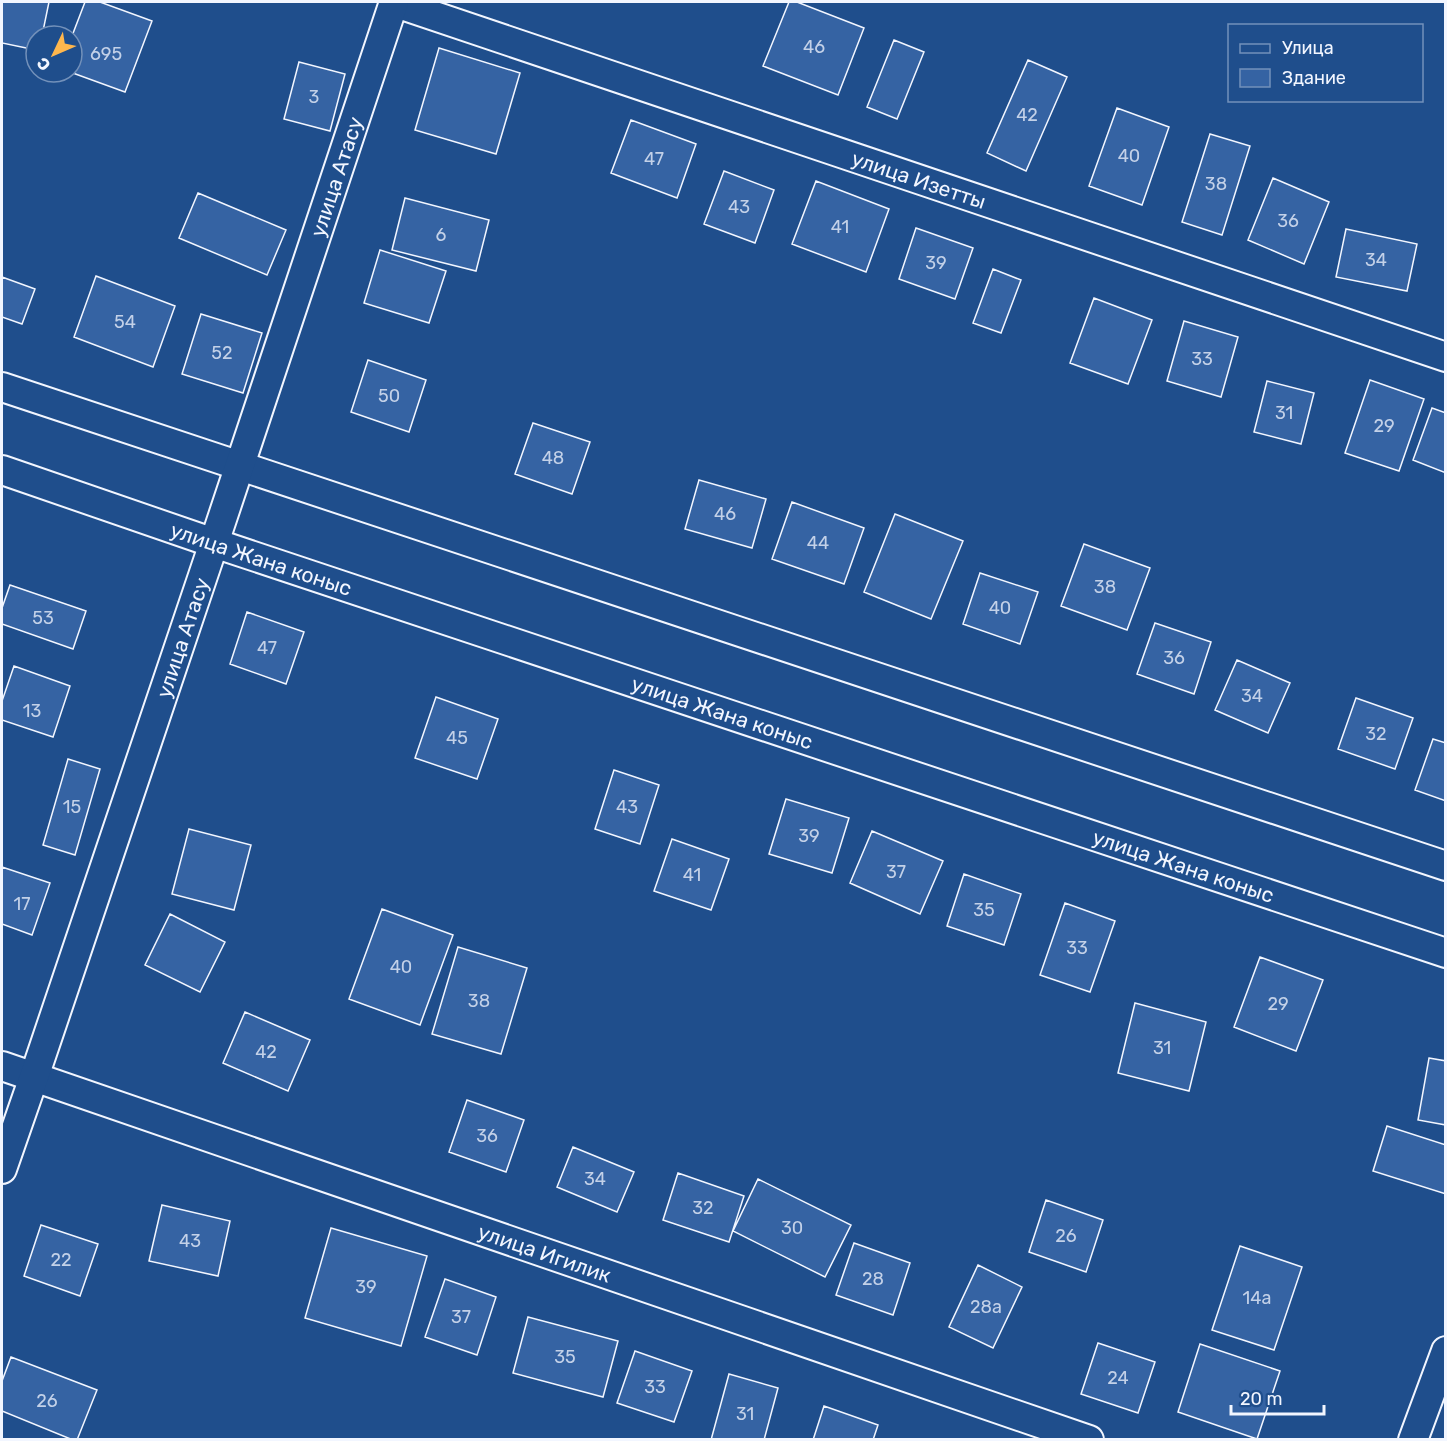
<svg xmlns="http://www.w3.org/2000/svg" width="1447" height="1441" viewBox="0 0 1447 1441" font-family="Rubik,sans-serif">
  <rect width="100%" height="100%" fill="#1f4e8c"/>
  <path fill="#3563a3" stroke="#f2f6ff" stroke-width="1.5" d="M2,2H49L42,36H36V50L2,43Z
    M85,2H100L152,21L125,92L70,72H72V36Z
    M789,2H797L864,28L838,95L763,66Z
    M894,40L924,52L897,119L867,107Z
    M439,48L520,73L496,154L415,130Z
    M1028,60L1067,77L1026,171L987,153Z
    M299,62L345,74L330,131L284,119Z
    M1117,108L1169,127L1142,205L1089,186Z
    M631,120L696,144L677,198L611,173Z
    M1210,134L1250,146L1222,235L1182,222Z
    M724,171L774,190L755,243L704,224Z
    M1273,178L1329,202L1304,264L1248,240Z
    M816,181L889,209L866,272L792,244Z
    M198,193L286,230L267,275L179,238Z
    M405,198L489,220L476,271L392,250Z
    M916,228L973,248L955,299L899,279Z
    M1346,229L1417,244L1407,291L1336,277Z
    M380,250L446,271L429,323L364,303Z
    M993,269L1021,280L1001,333L973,323Z
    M96,276L175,306L153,367L74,337Z
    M2,277L35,289L22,324L2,317Z
    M1094,298L1152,320L1128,384L1070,363Z
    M201,314L262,333L243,393L182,374Z
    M1184,321L1238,337L1221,397L1167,381Z
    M368,360L426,380L409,432L351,412Z
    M1370,380L1424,399L1399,471L1345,453Z
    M1267,381L1314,393L1301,444L1254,432Z
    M1432,408L1446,413V473L1413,460Z
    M533,423L590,442L572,494L515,474Z
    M699,480L766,499L752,548L685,529Z
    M792,502L864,528L844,584L772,559Z
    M895,514L963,541L931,619L864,592Z
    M1084,544L1150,568L1127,630L1061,606Z
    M980,573L1038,592L1020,644L963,624Z
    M10,585L86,611L73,649L2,624V608Z
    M247,612L304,632L286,684L230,664Z
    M1155,623L1211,642L1194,694L1137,674Z
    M1237,660L1290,683L1268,733L1215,710Z
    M14,666L70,686L53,737L2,720V701Z
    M436,697L498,719L477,779L415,758Z
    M1356,698L1413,718L1395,769L1338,749Z
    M1433,739L1446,743V801L1415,790Z
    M68,759L100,769L75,855L43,845Z
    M614,770L659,785L640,844L595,829Z
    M786,799L849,818L832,873L769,854Z
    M189,829L251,845L234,910L172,894Z
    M872,831L943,861L920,914L850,883Z
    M672,839L729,859L711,910L654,891Z
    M2,867L50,883L32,935L2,924Z
    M964,874L1021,894L1004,945L947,926Z
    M1065,903L1115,921L1090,992L1040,975Z
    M382,909L453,935L420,1025L349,999Z
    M170,914L225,942L200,992L145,965Z
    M458,947L527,968L501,1054L432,1034Z
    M1260,957L1323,980L1296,1051L1234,1027Z
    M1135,1003L1206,1022L1189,1091L1118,1073Z
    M245,1012L310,1040L288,1091L223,1063Z
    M1429,1058L1446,1061V1125L1418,1120Z
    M467,1100L524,1120L506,1172L449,1152Z
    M1387,1126L1446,1145V1194L1373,1171Z
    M573,1147L634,1172L617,1212L557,1187Z
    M678,1173L744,1196L729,1242L663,1220Z
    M758,1179L851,1225L825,1277L733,1231Z
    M1046,1200L1103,1220L1086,1272L1029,1252Z
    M162,1205L230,1221L218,1276L149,1261Z
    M41,1225L98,1244L80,1296L24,1276Z
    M331,1228L427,1256L401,1346L305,1318Z
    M854,1243L910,1263L893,1315L836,1295Z
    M1240,1246L1302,1267L1274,1350L1212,1330Z
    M978,1265L1022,1287L993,1348L949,1327Z
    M445,1279L496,1297L477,1355L425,1337Z
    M528,1317L618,1341L603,1397L513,1373Z
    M1098,1343L1155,1362L1138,1413L1081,1394Z
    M1200,1344L1280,1371L1257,1439L1178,1412Z
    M635,1351L692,1371L674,1422L617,1403Z
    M11,1357L97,1390L77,1440H73L2,1411V1381Z
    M729,1374L778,1388L764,1440H711Z
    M824,1406L878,1425L873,1440H813Z"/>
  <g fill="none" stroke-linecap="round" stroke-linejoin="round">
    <g stroke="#f2f6ff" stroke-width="32">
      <g id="minor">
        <path id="s1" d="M393,2L1446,357"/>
        <path d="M2,387L1446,866"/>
        <path id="s2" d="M2,470L214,543L1446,953"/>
        <path id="s3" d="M2,1066L1089,1440"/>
        <path id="s4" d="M2,1169L34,1077L214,543L394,2"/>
        <path d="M1413,1440L1446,1351"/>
      </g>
    </g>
    <use href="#minor" stroke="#1f4e8c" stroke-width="28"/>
  </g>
  <g text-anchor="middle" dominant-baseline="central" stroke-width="4.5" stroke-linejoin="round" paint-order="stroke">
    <g font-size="18" fill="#c3d1e8">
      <text x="814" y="47">46</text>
      <text x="106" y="54">695</text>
      <text x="314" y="97">3</text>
      <text x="1027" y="115">42</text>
      <text x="1129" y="156">40</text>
      <text x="654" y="159">47</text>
      <text x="1216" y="184">38</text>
      <text x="739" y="207">43</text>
      <text x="1288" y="221">36</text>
      <text x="840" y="227">41</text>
      <text x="441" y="235">6</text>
      <text x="1376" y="260">34</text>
      <text x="936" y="263">39</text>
      <text x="125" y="322">54</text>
      <text x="222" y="353">52</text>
      <text x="1202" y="359">33</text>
      <text x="389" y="396">50</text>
      <text x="1284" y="413">31</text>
      <text x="1384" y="426">29</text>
      <text x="553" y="458">48</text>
      <text x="725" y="514">46</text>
      <text x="818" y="543">44</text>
      <text x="1105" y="587">38</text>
      <text x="1000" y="608">40</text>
      <text x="43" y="618">53</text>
      <text x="267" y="648">47</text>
      <text x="1174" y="658">36</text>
      <text x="1252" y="696">34</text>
      <text x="32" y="711">13</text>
      <text x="1376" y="734">32</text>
      <text x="457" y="738">45</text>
      <text x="72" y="807">15</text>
      <text x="627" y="807">43</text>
      <text x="809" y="836">39</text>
      <text x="896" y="872">37</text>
      <text x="692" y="875">41</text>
      <text x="22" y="904">17</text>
      <text x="984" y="910">35</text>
      <text x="1077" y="948">33</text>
      <text x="401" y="967">40</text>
      <text x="479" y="1001">38</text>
      <text x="1278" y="1004">29</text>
      <text x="1162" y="1048">31</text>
      <text x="266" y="1052">42</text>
      <text x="487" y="1136">36</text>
      <text x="595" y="1179">34</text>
      <text x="703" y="1208">32</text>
      <text x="792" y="1228">30</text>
      <text x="1066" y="1236">26</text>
      <text x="190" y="1241">43</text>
      <text x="61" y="1260">22</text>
      <text x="873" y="1279">28</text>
      <text x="366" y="1287">39</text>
      <text x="1257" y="1298">14а</text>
      <text x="986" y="1307">28а</text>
      <text x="461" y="1317">37</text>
      <text x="565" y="1357">35</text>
      <text x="1118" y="1378">24</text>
      <text x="655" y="1387">33</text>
      <text x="47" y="1401">26</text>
      <text x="745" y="1414">31</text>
    </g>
    <g font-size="21" fill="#f2f6ff" stroke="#1f4e8c">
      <text stroke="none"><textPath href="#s4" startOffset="1047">улица Атасу</textPath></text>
      <text stroke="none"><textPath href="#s1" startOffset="555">улица Изетты</textPath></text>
      <text stroke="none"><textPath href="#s2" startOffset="274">улица Жана коныс</textPath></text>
      <text stroke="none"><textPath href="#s4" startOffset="561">улица Атасу</textPath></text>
      <text stroke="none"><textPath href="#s2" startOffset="760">улица Жана коныс</textPath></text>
      <text stroke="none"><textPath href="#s2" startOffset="1246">улица Жана коныс</textPath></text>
      <text stroke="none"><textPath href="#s3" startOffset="574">улица Игилик</textPath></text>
    </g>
  </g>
  <rect width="1447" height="1441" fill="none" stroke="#f2f6ff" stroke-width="6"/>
  <rect x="1228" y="24" width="195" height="78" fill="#1f4e8c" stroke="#7391ba" stroke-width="1.5"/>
  <rect x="1240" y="44" width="30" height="9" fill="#1f4e8c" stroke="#7391ba" stroke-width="1.5"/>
  <text x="1282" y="54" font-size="18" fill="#f2f6ff">Улица</text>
  <rect x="1240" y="69" width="30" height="18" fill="#3563a3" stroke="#7391ba" stroke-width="1.5"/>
  <text x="1282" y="84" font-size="18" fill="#f2f6ff">Здание</text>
  <g transform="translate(54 54) rotate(226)"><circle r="28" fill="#1f4e8c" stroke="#7391ba" stroke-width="1.5"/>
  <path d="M0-4.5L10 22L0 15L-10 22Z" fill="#ffb74d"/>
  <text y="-9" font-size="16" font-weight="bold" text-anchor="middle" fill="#f2f6ff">С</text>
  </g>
  <path d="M1231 1405v9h93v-9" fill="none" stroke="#f2f6ff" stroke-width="3"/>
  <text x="1240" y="1405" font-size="18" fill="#f2f6ff" stroke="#1f4e8c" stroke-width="4.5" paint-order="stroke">20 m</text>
</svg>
